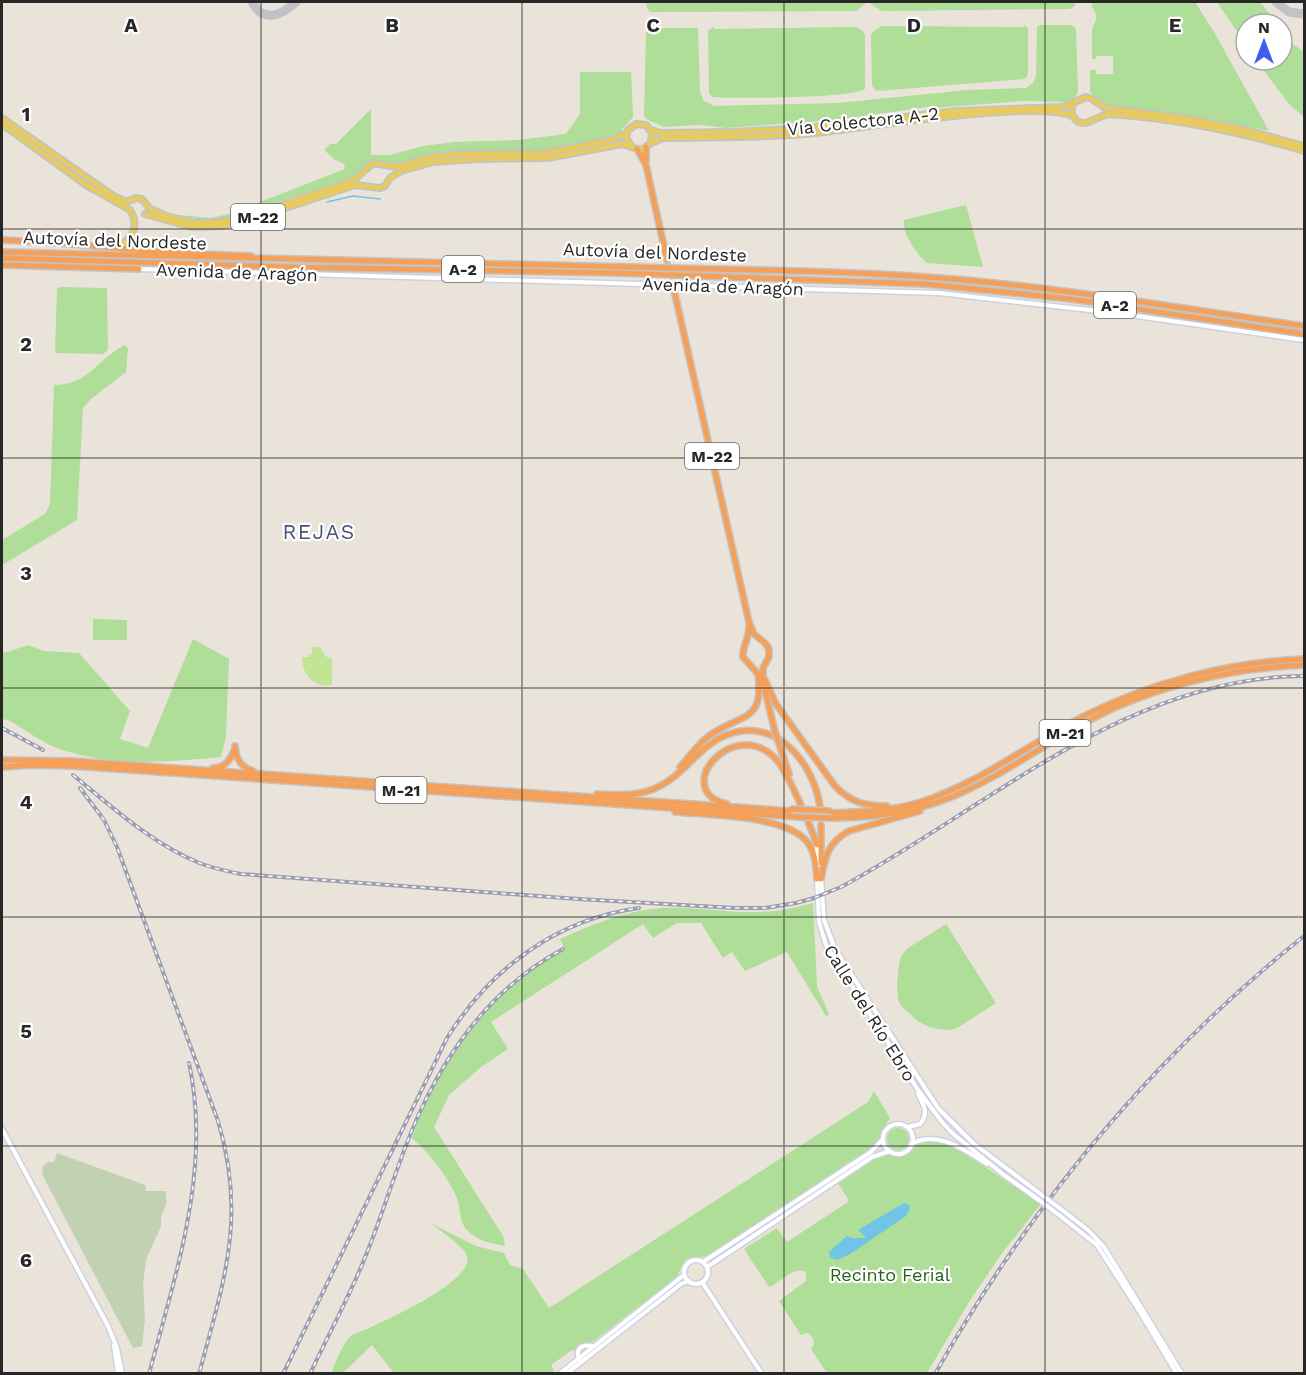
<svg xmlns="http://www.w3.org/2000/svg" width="1306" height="1375" viewBox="0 0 1306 1375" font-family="'Work Sans',sans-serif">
  <rect width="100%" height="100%" fill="#e9e3d9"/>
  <path fill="#aede98" d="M646,2H865V4L856,11L650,12L647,8Z
    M871,2H1075V6L1070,9L882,11L872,5Z
    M1092,2H1195L1214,32L1269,131L1187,115L1108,105L1101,102L1090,92V70H1096V74H1113V56H1096V59H1092V29L1096,20V15L1092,6Z
    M1217,2H1260L1278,24H1246V45Z
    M1024,25L1028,28V72L1027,77L1024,79L877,91L872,86L871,34L881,26L1023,27Z
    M1070,25L1075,27L1076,31L1078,91L1076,96L1067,102L1024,101L932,108L927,107L835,120L726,128L701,125L664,127L648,120L644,116L646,32L650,28H698L700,92L704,101L714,106L838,103L968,90L1026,88L1033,83L1036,76L1037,27L1039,25Z
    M713,27L715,29L857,27L863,31L865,36V89C854,98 733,99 712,97L709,93L708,31Z
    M1282,30L1293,44L1304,52V117L1289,104L1256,60H1282Z
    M580,72H631L633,117L617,135L591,141L535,151L443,152L392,164L375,160L367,163L358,174L352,178L236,215C212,221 192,220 169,214L210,218L229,214L345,169L344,164L334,159L324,150L330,144H336L371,109V155H390L423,146L454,142L519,140L566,134L580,114Z
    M966,205L983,267L927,263C917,255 902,233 904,220Z
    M60,287L107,288L108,350L103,354L55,353L57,289Z
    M125,345L128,349L126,372L91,399L83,408L77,520L2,565V540L45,514L50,504L54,385C89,385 97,359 125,345Z
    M93,619L127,620V640H93Z
    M193,639L229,659L226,736L221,757C168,762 111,767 60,749C42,743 25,729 8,720L2,719V650L5,653L28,645L44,651L79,653L130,711L120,739L148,748Z
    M813,903L817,987L829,1014L826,1016L787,952L745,971L732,952L723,958L701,923H677L653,938L643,924L491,1022L508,1049L481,1067L449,1095L434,1127L503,1236L505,1246C491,1243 476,1241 466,1229C459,1221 461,1208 457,1198C446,1174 431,1155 412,1138C430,1082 481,1005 529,971C540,963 553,956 565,950L560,939C593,924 625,911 661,908C694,906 726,913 758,912C778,912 795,908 813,903Z
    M946,924L996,1003L957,1028L947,1030L932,1028L919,1022L901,1006L898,999L897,984L899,964L902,955L908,948Z
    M874,1091L890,1118L881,1132L880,1138L872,1148L709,1256L687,1259L682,1265L677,1277L591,1343L581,1344L576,1351L572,1350L551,1365L554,1371L552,1373H394L372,1345L343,1373L331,1374C335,1364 343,1343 350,1337C354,1333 362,1331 367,1329C386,1320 475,1281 467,1256C464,1246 439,1230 430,1223L476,1246L504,1253L510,1265L523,1269L549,1308L868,1102Z
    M887 1139a11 11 0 1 1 22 0a11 11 0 1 1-22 0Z
    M927,1141L945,1144L958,1149L1041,1204L1002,1253L969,1302L927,1373H827L811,1349L814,1345L813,1338L808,1333L801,1335L779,1301L806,1281V1272C794,1265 781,1283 769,1287L744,1249L777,1228L787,1242L848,1202V1199L838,1183L880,1155L885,1154L905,1156L911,1152L915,1144Z"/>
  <path fill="#c0d2b1" d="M57,1153L145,1185L146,1191H166V1204L161,1216V1226L146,1260L143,1284L145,1319L142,1346L133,1348L42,1174L43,1166L48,1162H54Z"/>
  <path fill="#c0e594" d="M312,647H320L325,656L332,659V684L329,686C313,686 302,674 302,657H309V654H312Z"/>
  <path fill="#70c5e7" d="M904,1203L908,1204L910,1209L906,1216L850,1254L837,1260L830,1257L829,1252L847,1236L852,1238H865V1236L858,1230Z"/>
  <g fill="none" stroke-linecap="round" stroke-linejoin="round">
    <path stroke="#70c5e7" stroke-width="1.5" d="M327,202L353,196L380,199"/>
    <path stroke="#c2c1c5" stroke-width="9" d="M252,2C264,24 282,15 296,2
      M1276,2L1289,12L1304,14"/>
    <path stroke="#c2bdb5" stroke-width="5" stroke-dasharray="5 2.5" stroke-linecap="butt" d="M667,260L674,287"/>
    <g stroke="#ced1e0" stroke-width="7">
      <path id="secondary" d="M139,269L939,293L1116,313L1304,340
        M817,845L818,865
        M821,878L824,920L835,949L938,1108L973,1143L1042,1195
        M817,879L819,922L826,945L918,1090L942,1122L952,1133L1004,1175L1039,1200
        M883 1139a15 15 0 1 1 30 0a15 15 0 1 1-30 0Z
        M908,1127L920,1124C929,1114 924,1105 918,1094
        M2,1129L108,1326L117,1348L122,1374
        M911,1144C938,1129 966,1151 987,1164
        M1062,1210L1088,1230L1104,1247L1182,1374
        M1059,1215L1097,1245L1140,1312L1177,1374
        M684 1272a12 12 0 1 1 24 0a12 12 0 1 1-24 0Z
        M703,1262L871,1152L883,1139
        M707,1267L872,1157L890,1151
        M702,1282L762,1374
        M114,1345L118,1374
        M579,1359C575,1349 582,1344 592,1346
        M559,1374L684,1275
        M566,1374L681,1284L689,1281"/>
    </g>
    <g stroke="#c3c3c3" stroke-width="8">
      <path id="primary" d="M1074,102C1072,107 1070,111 1073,116C1081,132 1097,116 1108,114C1174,118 1241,132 1304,151
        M2,118L115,197L126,202L136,198L142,199L150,209L169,217L193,223L220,222L260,212L353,181L373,163L397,167L431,157L461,154L545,153L611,140L627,133
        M2,124L86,185L130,210C140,226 132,245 113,245
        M651,130L661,133L734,132L807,128L957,111L1063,107L1086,97L1092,99L1105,108L1184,118L1242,129L1304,146
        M651,143L663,138C710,137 758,138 805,134C853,130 1042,98 1074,117
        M145,214L192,227L221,226L261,216L355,185L380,188L385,186L390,178L401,171L433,162L477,159L548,158L622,144L637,149H643L651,143L652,133L646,125L636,124L628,130L626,138L632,147"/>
    </g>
    <g stroke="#c3c3c3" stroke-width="8">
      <path id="highway" d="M637,149L646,165L667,260
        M646,160V147
        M2,240L59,243L175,253L251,256
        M2,252C225,259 448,261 671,268C756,270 842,271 927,277C1054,286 1179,308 1304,326
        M2,258L284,267L619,273L925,284L1071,299L1304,334
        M2,265L139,269
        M674,290L749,622L754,634L765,643L769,649V657L763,668V684
        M749,626C750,638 742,646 743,657L759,675
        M765,680L776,704L835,786C850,802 865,806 887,806
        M764,686L774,728
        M235,746C236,758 240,767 253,771
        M783,756L789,774
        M2,760L73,761L791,811
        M2,767L31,765L73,766L799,817
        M680,767C690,756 700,741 713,733C745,713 764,721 758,673
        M213,768C224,768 231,760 234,750
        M597,794C618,795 640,797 660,786C682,775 695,753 716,740C769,710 812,757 820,806
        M727,804C670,791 732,715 775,758C787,770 811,827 817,845
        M675,812C708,815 788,815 808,843C816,854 816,867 817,879
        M831,813C861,812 892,811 921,802C980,783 1030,743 1086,715C1153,682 1229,662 1304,659
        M832,818C873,818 911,813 949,798C1007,775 1056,734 1114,708C1174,682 1239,668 1304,665
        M821,825V863
        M821,879C825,857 828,842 849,831L920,811"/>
    </g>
    <use href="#secondary" stroke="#fff" stroke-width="4"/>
    <use href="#primary" stroke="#e8cb5f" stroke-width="4.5"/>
    <use href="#highway" stroke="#f5a058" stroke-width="5"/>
    <g stroke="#9c9fb1" stroke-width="4">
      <path id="rail" d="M2,728L43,750
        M73,775C111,806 151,843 197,862C211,868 226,871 241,874L578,899L735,908H765L796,903L814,898L841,887C989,807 1127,677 1304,676
        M80,788L104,820L117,847L218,1121C247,1218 224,1280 199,1374
        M149,1374C176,1272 212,1169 189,1063
        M283,1374L447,1038C490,969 557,919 639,908
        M310,1374C329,1333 352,1292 368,1250C386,1205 399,1158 419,1114C451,1044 495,986 563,949
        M935,1374C1030,1206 1154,1056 1304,936"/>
    </g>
    <use href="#rail" stroke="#fff" stroke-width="1.5" stroke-dasharray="4.5" stroke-linecap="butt"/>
    <g stroke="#ced1e0" stroke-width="7" stroke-linecap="butt">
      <path id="secondary-bridge" d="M1042,1195L1062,1210
        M1039,1200L1059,1215"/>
    </g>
    <g stroke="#c3c3c3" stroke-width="8" stroke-linecap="butt">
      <path id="highway-bridge" d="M774,728L783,756
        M791,809L831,811
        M799,817L832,818"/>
    </g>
    <use href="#secondary-bridge" stroke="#fff" stroke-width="4"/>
    <use href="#highway-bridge" stroke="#f5a058" stroke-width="5"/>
  </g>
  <path fill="none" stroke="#272727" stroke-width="1.5" stroke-opacity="0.55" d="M261,2V1374M522,2V1374M784,2V1374M1045,2V1374M2,229H1304M2,458H1304M2,688H1304M2,917H1304M2,1146H1304"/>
  <g text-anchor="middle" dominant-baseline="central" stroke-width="4.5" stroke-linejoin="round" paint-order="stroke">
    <g fill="#fff" stroke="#686868" stroke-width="1.5">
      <rect x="231" y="204" width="54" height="26" rx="4.5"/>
      <rect x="442" y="256" width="42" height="26" rx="4.5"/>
      <rect x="1094" y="292" width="42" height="26" rx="4.5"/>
      <rect x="685" y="443" width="54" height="26" rx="4.5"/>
      <rect x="1039.5" y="720" width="51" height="26" rx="4.5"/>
      <rect x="375.5" y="777" width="51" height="26" rx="4.5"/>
    </g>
    <g font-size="16" font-weight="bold" fill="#272727">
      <text x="258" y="217">M-22</text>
      <text x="463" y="269">A-2</text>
      <text x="1115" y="305">A-2</text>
      <text x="712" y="456">M-22</text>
      <text x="1065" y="733">M-21</text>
      <text x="401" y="790">M-21</text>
    </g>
    <g font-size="18" fill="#272727" stroke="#fff">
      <text transform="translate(863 121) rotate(-6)">Vía Colectora A-2</text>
      <text transform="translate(115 240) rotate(2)">Autovía del Nordeste</text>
      <text transform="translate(655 252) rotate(2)">Autovía del Nordeste</text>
      <text transform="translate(237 272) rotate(2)">Avenida de Aragón</text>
      <text transform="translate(723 286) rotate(2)">Avenida de Aragón</text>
      <text transform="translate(870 1013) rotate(58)">Calle del Río Ebro</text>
    </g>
    <g font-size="18" fill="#295f1d" stroke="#fff">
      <text x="890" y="1274">Recinto Ferial</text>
    </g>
    <g font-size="21" letter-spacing="1.5" fill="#4a5175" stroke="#fff">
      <text x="319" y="531">REJAS</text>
    </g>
  </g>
  <g font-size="20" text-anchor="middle" font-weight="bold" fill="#272727" stroke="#fff" stroke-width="4.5" stroke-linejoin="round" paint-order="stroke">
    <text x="131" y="32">A</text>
    <text x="392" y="32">B</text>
    <text x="653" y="32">C</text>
    <text x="914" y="32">D</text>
    <text x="1175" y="32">E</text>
    <text x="26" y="121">1</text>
    <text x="26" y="351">2</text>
    <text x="26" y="580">3</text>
    <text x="26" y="809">4</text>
    <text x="26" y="1038">5</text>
    <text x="26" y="1267">6</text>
  </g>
  <rect width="1306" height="1375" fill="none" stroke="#272727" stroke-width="6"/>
  <g transform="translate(1264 42)"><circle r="28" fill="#ffffff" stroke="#a9a9a9" stroke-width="1.5"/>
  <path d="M0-4.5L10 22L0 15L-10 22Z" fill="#405cef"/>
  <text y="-9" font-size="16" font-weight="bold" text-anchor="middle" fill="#272727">N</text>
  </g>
</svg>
